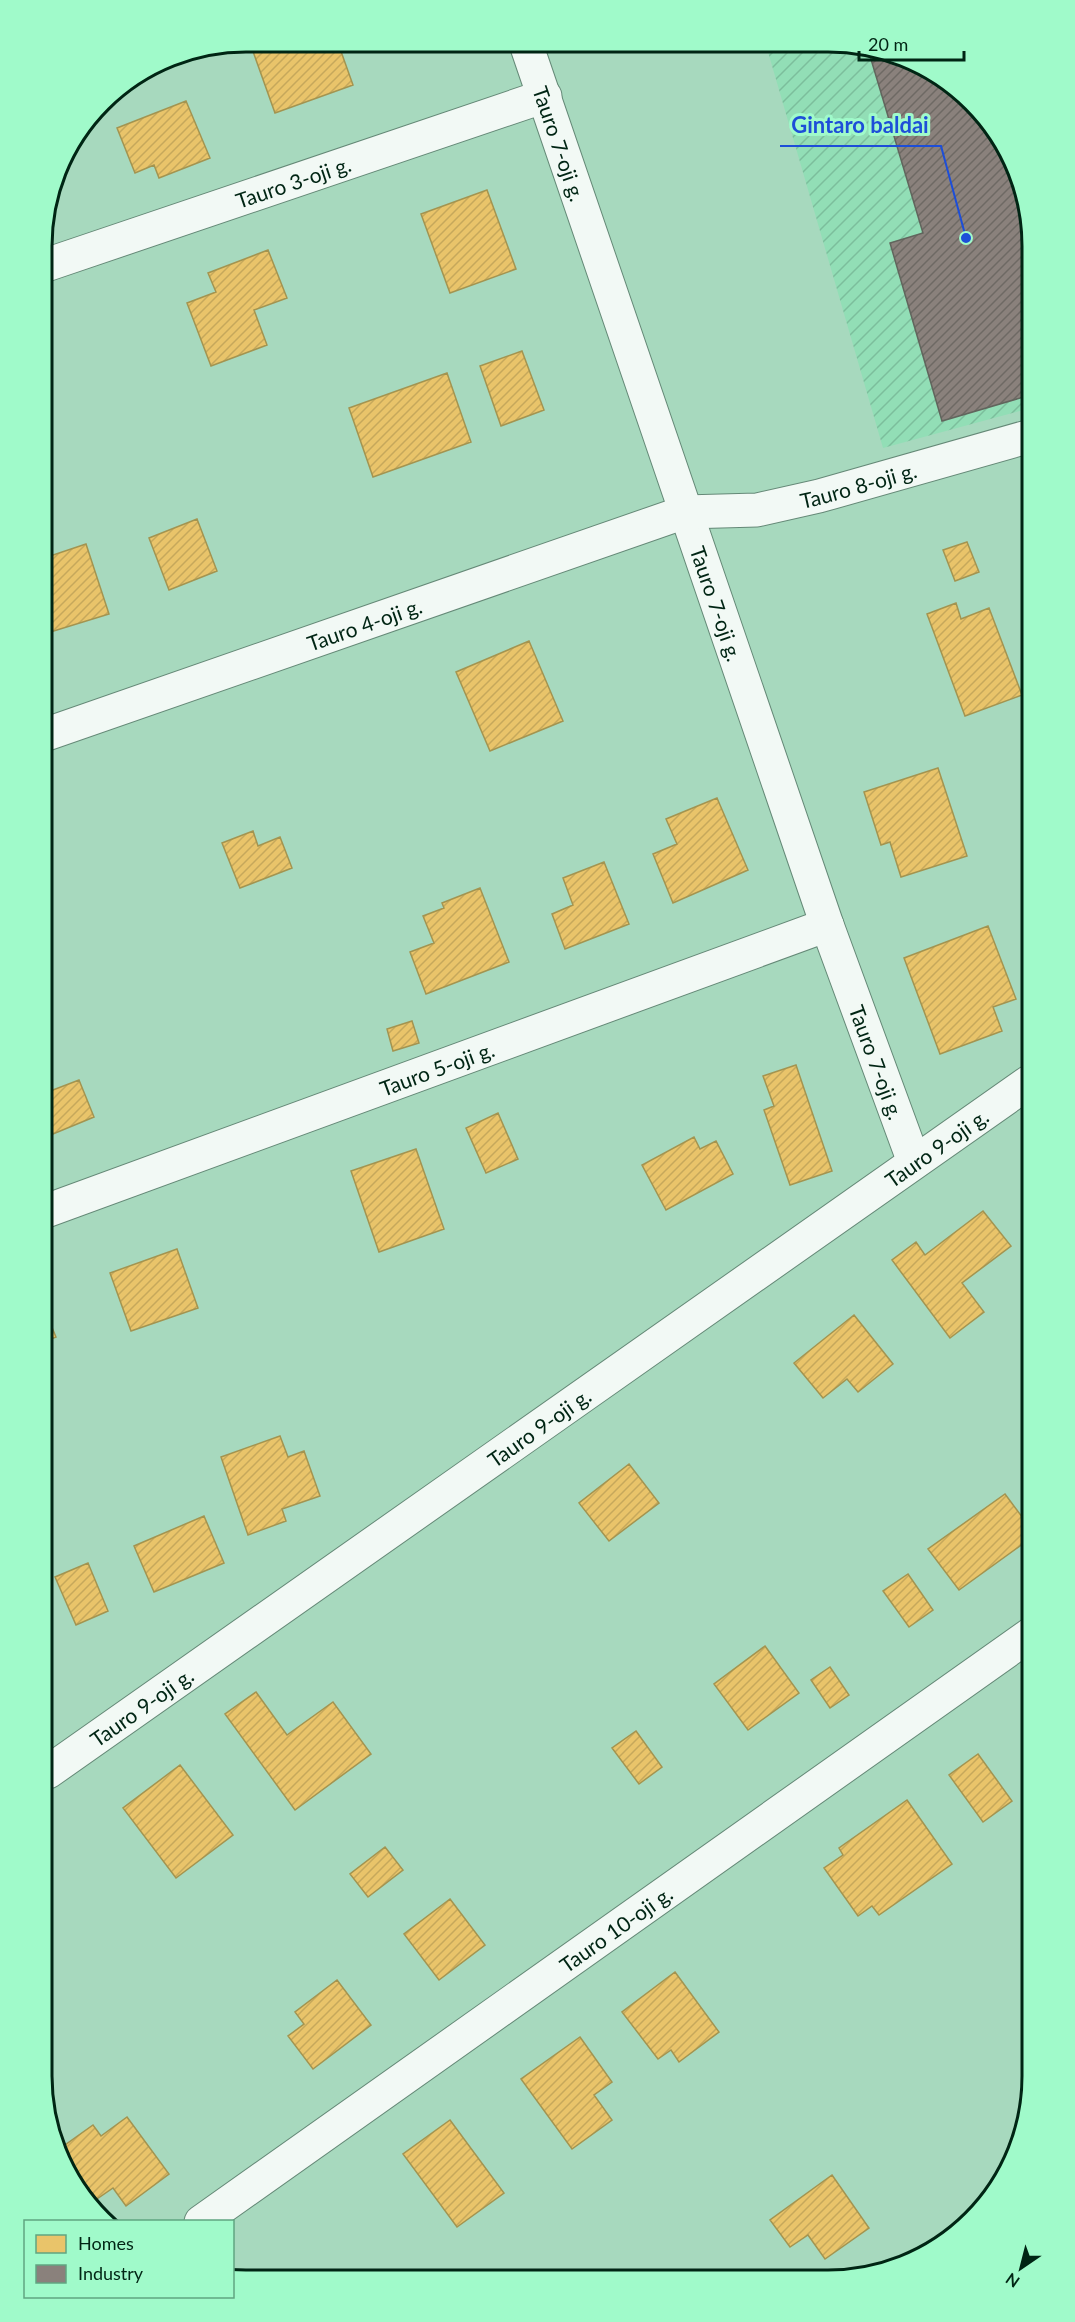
<svg xmlns="http://www.w3.org/2000/svg" width="1075" height="2322" viewBox="0 0 1075 2322" font-family="Lato,sans-serif">
  <defs>
    <pattern id="industrial-furrows" width="10" height="10" patternUnits="userSpaceOnUse" patternTransform="scale(1.5)"><rect width="10" height="10" fill="#92deb6"/><path d="M-1 1l2-2M0 10L10 0M9 11l2-2" fill="none" stroke="#7cbe9c"/></pattern>
    <pattern id="homes-hatch" width="6" height="6" patternUnits="userSpaceOnUse" patternTransform="scale(1.5)"><rect width="6" height="6" fill="#e9c46a"/><path d="M-1 1l2-2M0 6l6-6M5 7l2-2" fill="none" stroke="#c6a85b"/></pattern>
    <pattern id="industry-hatch" width="6" height="6" patternUnits="userSpaceOnUse" patternTransform="scale(1.5)"><rect width="6" height="6" fill="#8a817c"/><path d="M-1 1l2-2M0 6l6-6M5 7l2-2" fill="none" stroke="#6e6964"/></pattern>
  </defs>
  <rect width="100%" height="100%" fill="#a7d9be"/>
  <path fill="url(#industrial-furrows)" d="M766,45L868,46L964,93L1005,144L1026,193L1027,409L883,448Z"/>
  <path fill="url(#homes-hatch)" stroke="#a39450" stroke-width="1.5" d="M254,42L338,43L353,85L275,113L250,43Z
    M374,43H403L377,52Z
    M186,101L210,158L159,178L154,165L135,173L117,128Z
    M487,190L516,269L450,293L421,214Z
    M268,250L287,298L254,310L267,345L211,366L187,303L216,292L208,273Z
    M522,351L544,410L501,426L480,366Z
    M447,373L471,442L373,477L349,408Z
    M197,519L217,571L169,590L149,538Z
    M967,542L979,572L955,581L943,550Z
    M86,544L109,614L44,634V558Z
    M956,603L961,619L989,608L1022,695L965,716L927,614Z
    M529,641L563,721L490,751L456,672Z
    M938,768L967,856L901,877L890,842L881,845L864,792Z
    M717,798L748,870L673,903L653,854L677,844L666,819Z
    M253,831L258,846L280,837L292,868L240,888L222,843Z
    M604,862L629,924L565,949L552,914L573,905L563,878Z
    M480,888L509,962L426,994L410,952L434,943L423,916L444,908L442,903Z
    M988,926L1016,999L993,1007L1002,1031L940,1054L904,958Z
    M412,1021L419,1043L393,1051L387,1029Z
    M796,1065L832,1171L790,1185L764,1110L774,1106L763,1076Z
    M79,1080L94,1117L53,1134L46,1115L45,1093Z
    M498,1113L518,1159L486,1173L466,1128Z
    M694,1137L700,1149L716,1141L733,1174L666,1210L642,1165Z
    M416,1149L444,1229L379,1252L351,1171Z
    M983,1211L1011,1246L962,1283L984,1312L950,1338L892,1260L916,1242L925,1255Z
    M177,1249L198,1308L131,1331L110,1273Z
    M46,1313L56,1337L46,1341Z
    M854,1315L893,1364L858,1392L847,1379L823,1398L794,1363Z
    M280,1436L288,1457L304,1451L320,1496L282,1509L286,1521L248,1535L221,1457Z
    M629,1464L659,1503L609,1541L579,1503Z
    M1005,1494L1031,1529V1538L959,1590L928,1549Z
    M204,1516L224,1563L154,1592L134,1546Z
    M88,1563L108,1611L76,1625L55,1577Z
    M908,1574L933,1610L909,1627L883,1591Z
    M765,1646L799,1693L748,1730L714,1684Z
    M830,1667L849,1695L830,1708L811,1680Z
    M256,1692L287,1735L333,1702L371,1754L295,1810L225,1714Z
    M636,1731L662,1767L639,1784L612,1748Z
    M978,1754L1012,1801L983,1822L949,1775Z
    M180,1765L233,1835L176,1878L123,1808Z
    M907,1800L952,1864L879,1915L872,1906L858,1916L824,1868L843,1855L839,1848Z
    M385,1847L403,1870L368,1897L350,1874Z
    M450,1899L485,1945L439,1980L404,1934Z
    M675,1972L719,2032L679,2062L671,2050L658,2059L622,2012Z
    M337,1980L371,2025L313,2069L288,2036L304,2024L295,2012Z
    M580,2037L612,2082L594,2095L612,2120L572,2149L521,2079Z
    M127,2117L169,2174L126,2206L113,2188L94,2201L58,2150L93,2125L101,2136Z
    M450,2120L504,2193L457,2227L403,2154Z
    M832,2175L869,2228L825,2259L808,2235L790,2247L770,2220Z"/>
  <path fill="url(#industry-hatch)" stroke="#61655d" stroke-width="1.5" d="M777,45H798L778,51Z
    M867,46L964,93L1005,144L1026,193L1027,396L942,421L890,243L923,233Z"/>
  <g fill="none" stroke-linecap="round" stroke-linejoin="round">
    <g stroke="#658977" stroke-width="35">
      <g id="minor">
        <path id="s1" d="M526,44L827,925L914,1162"/>
        <path id="s2" d="M43,266L545,96"/>
        <path id="s3" d="M44,735L685,512L757,510L819,496L1027,437"/>
        <path id="s4" d="M46,1211L827,925"/>
        <path id="s5" d="M48,1772L1029,1082"/>
        <path id="s6" d="M201,2222L1031,1634"/>
      </g>
    </g>
    <use href="#minor" stroke="#f2f9f5" stroke-width="33"/>
  </g>
  <g text-anchor="middle" dominant-baseline="central" stroke-width="6" stroke-linejoin="round" paint-order="stroke">
    <g font-size="21" fill="#002514" stroke="#a0faca">
      <text stroke="none"><textPath href="#s1" startOffset="105">Tauro 7-oji g.</textPath></text>
      <text stroke="none"><textPath href="#s2" startOffset="264">Tauro 3-oji g.</textPath></text>
      <text stroke="none"><textPath href="#s3" startOffset="855">Tauro 8-oji g.</textPath></text>
      <text stroke="none"><textPath href="#s1" startOffset="591">Tauro 7-oji g.</textPath></text>
      <text stroke="none"><textPath href="#s3" startOffset="339">Tauro 4-oji g.</textPath></text>
      <text stroke="none"><textPath href="#s1" startOffset="1077">Tauro 7-oji g.</textPath></text>
      <text stroke="none"><textPath href="#s4" startOffset="416">Tauro 5-oji g.</textPath></text>
      <text stroke="none"><textPath href="#s5" startOffset="1086">Tauro 9-oji g.</textPath></text>
      <text stroke="none"><textPath href="#s5" startOffset="600">Tauro 9-oji g.</textPath></text>
      <text stroke="none"><textPath href="#s5" startOffset="114">Tauro 9-oji g.</textPath></text>
      <text stroke="none"><textPath href="#s6" startOffset="508">Tauro 10-oji g.</textPath></text>
    </g>
  </g>
  <path d="M0 0H1075V2322H0ZM246 52H828A194 194 0 0 1 1022 246V2076A194 194 0 0 1 828 2270H246A194 194 0 0 1 52 2076V246A194 194 0 0 1 246 52Z" fill="#a0faca" fill-rule="evenodd"/>
  <path fill="none" stroke="#002514" stroke-width="3" d="M246 52H828A194 194 0 0 1 1022 246V2076A194 194 0 0 1 828 2270H246A194 194 0 0 1 52 2076V246A194 194 0 0 1 246 52Z"/>
  <path fill="none" stroke="#1d4ed8" stroke-width="2" d="M966 238L941 146H780"/>
  <circle fill="#1d4ed8" stroke="#a0faca" stroke-width="2" cx="966" cy="238" r="6"/>
  <g font-size="22" text-anchor="middle" font-weight="bold" fill="#1d4ed8" stroke="#a0faca" stroke-width="6" stroke-linejoin="round" paint-order="stroke">
    <text x="860" y="133">Gintaro baldai</text>
  </g>
  <rect x="24" y="2220" width="210" height="78" fill="#a0faca" stroke="#60a581" stroke-width="1.5"/>
  <rect x="36" y="2235" width="30" height="18" fill="#e9c46a" stroke="#60a581" stroke-width="1.5"/>
  <text x="78" y="2250" font-size="18" fill="#002514">Homes</text>
  <rect x="36" y="2265" width="30" height="18" fill="#8a817c" stroke="#60a581" stroke-width="1.5"/>
  <text x="78" y="2280" font-size="18" fill="#002514">Industry</text>
  <g transform="translate(1021 2268) rotate(215)" stroke="#a0faca" stroke-width="4.5" paint-order="stroke">
  <path d="M0-4.5L10 22L0 15L-10 22Z" fill="#002514"/>
  <text y="-9" font-size="16" font-weight="bold" text-anchor="middle" fill="#002514">N</text>
  </g>
  <path d="M859 51v9h105v-9" fill="none" stroke="#002514" stroke-width="3"/>
  <text x="868" y="51" font-size="18" fill="#002514" stroke="#a0faca" stroke-width="4.5" paint-order="stroke">20 m</text>
</svg>
